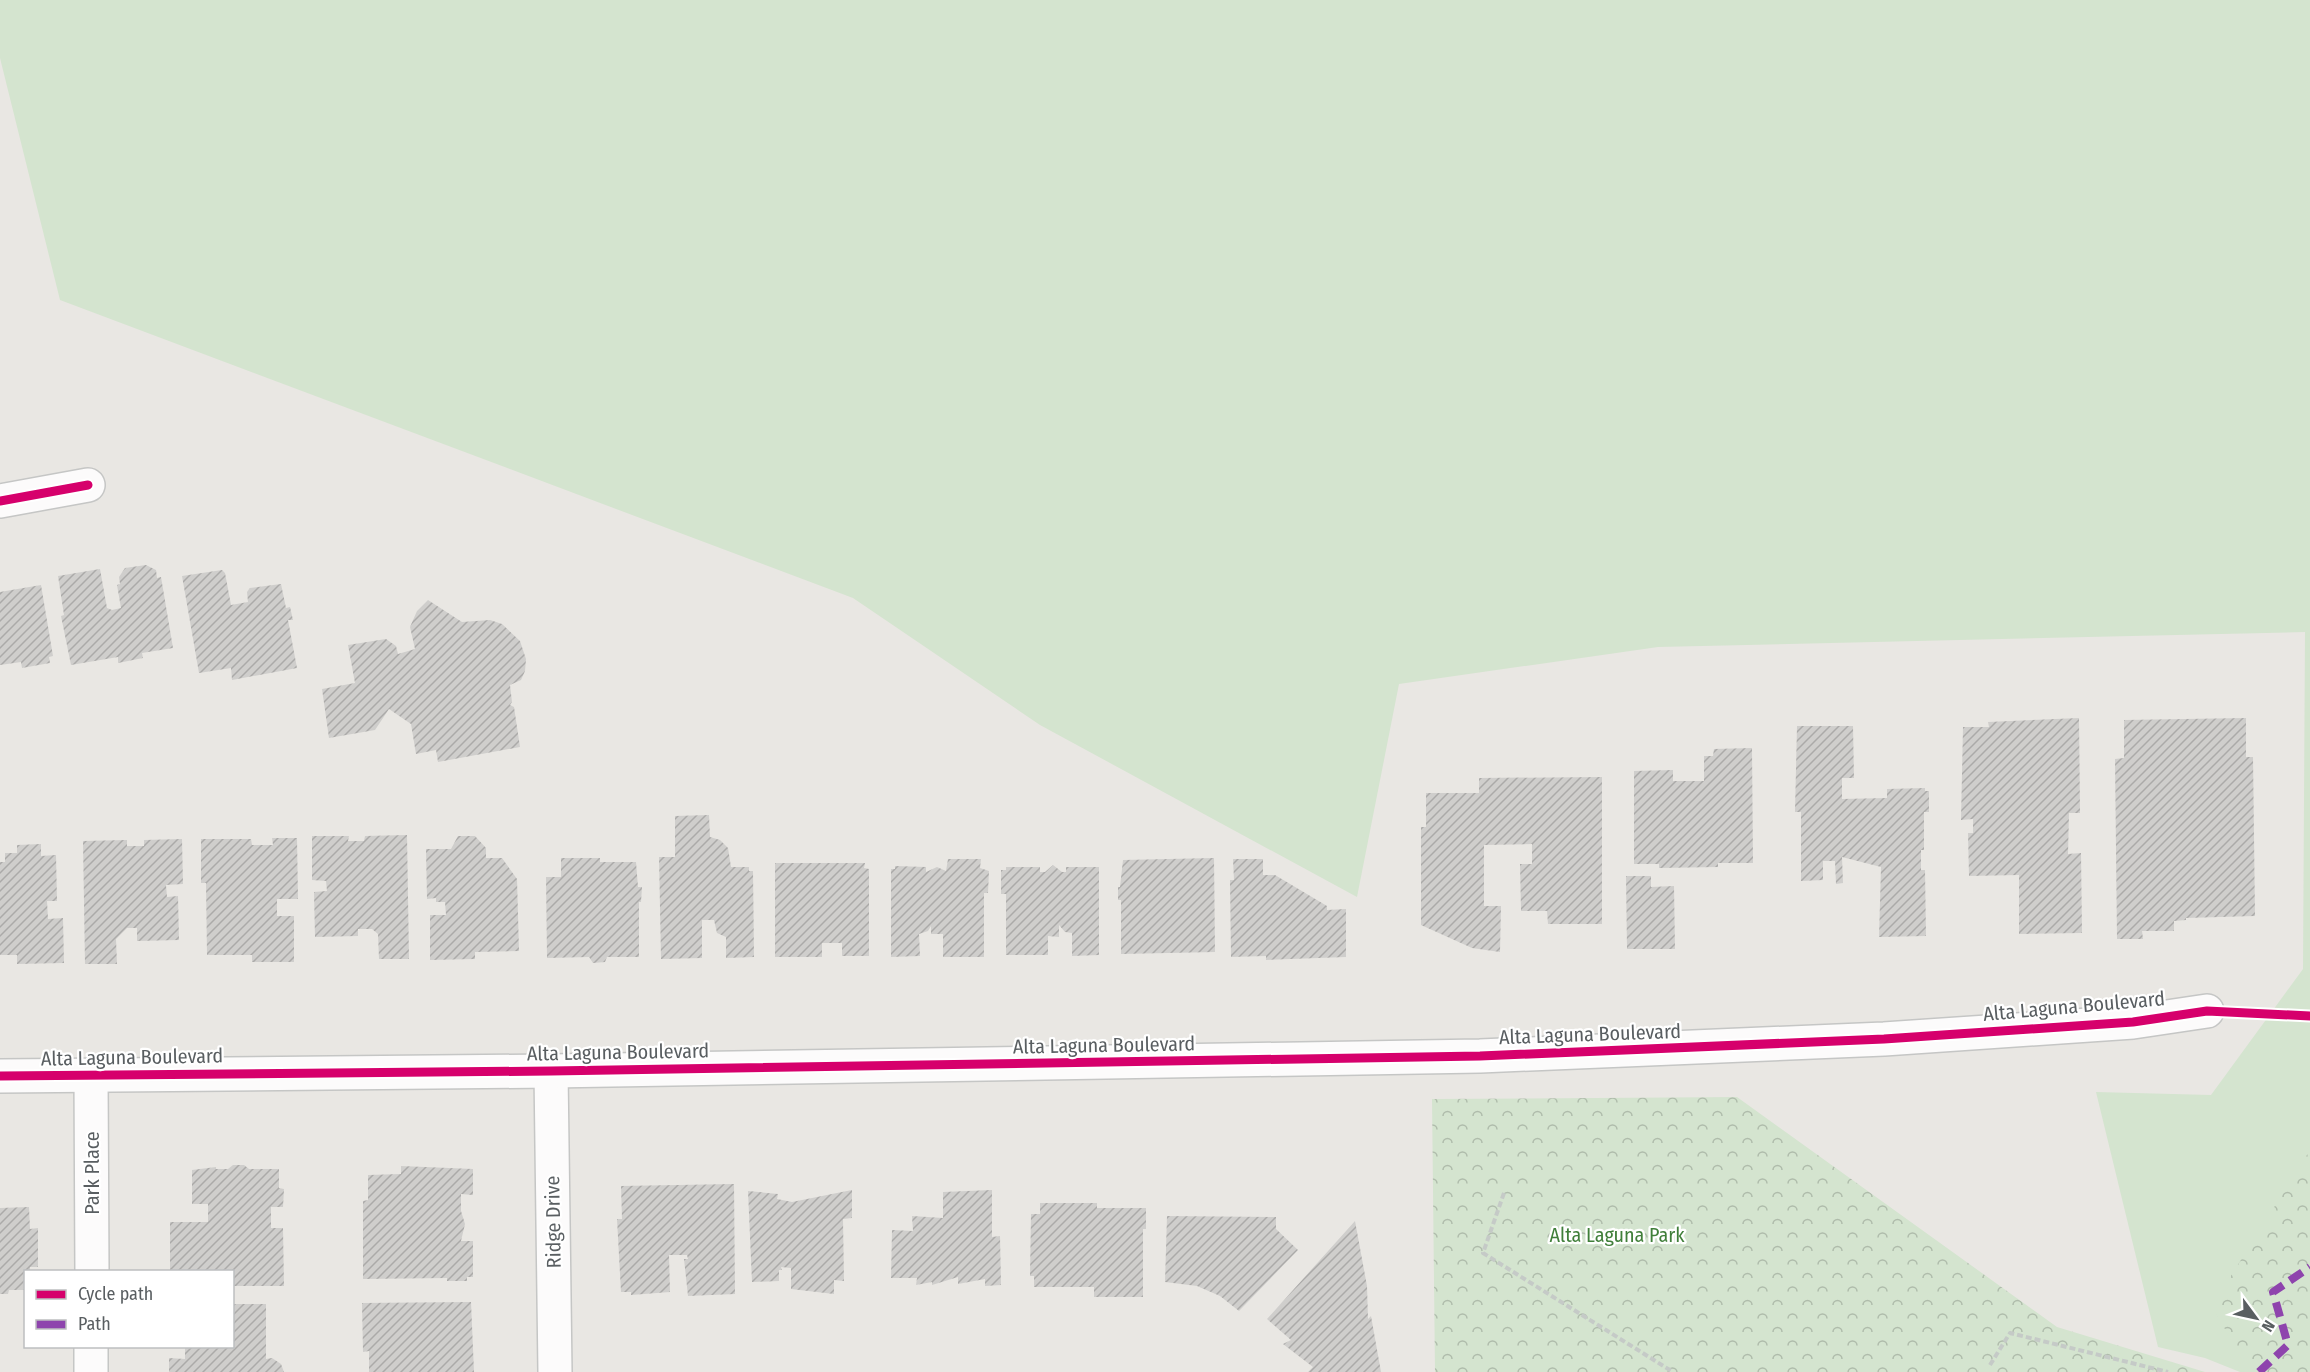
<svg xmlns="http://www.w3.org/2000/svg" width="2310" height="1372" viewBox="0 0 2310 1372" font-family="'Fira Sans Condensed',sans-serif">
  <defs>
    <pattern id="park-crowns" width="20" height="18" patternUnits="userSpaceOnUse" patternTransform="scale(1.5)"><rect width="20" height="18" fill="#d4e4cf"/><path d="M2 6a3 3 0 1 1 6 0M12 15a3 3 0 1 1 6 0" fill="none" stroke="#afbcab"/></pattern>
    <pattern id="building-hatch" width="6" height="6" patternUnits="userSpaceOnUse" patternTransform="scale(1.5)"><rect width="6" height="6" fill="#cfcecc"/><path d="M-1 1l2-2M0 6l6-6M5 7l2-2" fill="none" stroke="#abaaa9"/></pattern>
  </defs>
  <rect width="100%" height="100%" fill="#e9e7e3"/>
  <path fill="#d4e4cf" d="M0,0H2310V1372H2240L2205,1358L2158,1347L2096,1092L2211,1095L2303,969L2305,632L1658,647L1399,684L1357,897L1040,725L853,598L60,300L0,58Z"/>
  <path fill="url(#park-crowns)" d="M1737,1097L2057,1327L2205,1372H1435L1432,1099Z
    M2310,1150V1372H2249L2212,1306Z"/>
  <path fill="url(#building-hatch)" d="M146,565L156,570L157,578L161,577L173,648L142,653L143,658L118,663V657L71,665L61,616L64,615L58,576L100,569L107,608L112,610L121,608L117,585L120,584L119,577L125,568Z
    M222,570L225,573L231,605L248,602L247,592L250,588L281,584L286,608L290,607L293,620H288L297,668L232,680L231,668L199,673L182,576Z
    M41,585L53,656L49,657L50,663L22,668L21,662L0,665V592Z
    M428,600L462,622L490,620L502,624L520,641L526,659L525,671L521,680L510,685L512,702L510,705L514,707L520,747L438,762L436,750L416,754L411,724L389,709L375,730L329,738L322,689L355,683L348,645L386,639L396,646L398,654L415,649L410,627L417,611Z
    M2079,718L2080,813H2069L2068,854L2081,853L2082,933L2019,934V875L1969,876L1968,833H1973V819L1961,820L1963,727H1989L1988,722Z
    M2246,718V757H2253L2255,916L2186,918V920L2174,921V931H2142L2143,939H2117L2115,759L2124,758V720Z
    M1797,726H1853L1854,778H1842V799L1887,798V789L1925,788V791H1929V812H1924V850H1921V870H1925L1926,936L1879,937L1881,867L1842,857L1843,883L1836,884L1835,861H1823V880L1801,881V812H1795Z
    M1752,748L1753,863H1718V867L1659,868V864H1634V771L1673,770V781H1704V756H1713L1714,749Z
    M1602,777V924H1548L1547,911H1521L1520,864H1532V844L1484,845V906H1501L1500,952L1472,948L1421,925V827H1426V793H1479V778Z
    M709,815L710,837L720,840L728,848L731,867H749V871H753L754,957L726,958V937L717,933L714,920H702V958L661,959L659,857H675V816Z
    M407,835L409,959H379L378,934L372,929H358V936L315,937L314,892L327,891L326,881L312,880V836H349L348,841H364L365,836Z
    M458,836H475L486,848V858H502L517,879L519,951L475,952V959L430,960V915H446L445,902H436V898L427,899L426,849H451Z
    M272,838H297L298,899H277V916H294V962H252V955H207L206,883H201V839H251L252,845H273Z
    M182,839L183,884L166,885L167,897L178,896L179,940L137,941V928H127L116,939L117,964H85L83,841L127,840V846H144V840Z
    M41,844V856L56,855L57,901H47L48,919L63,918L64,963L17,964V955H0V862H5V853H17V845Z
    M561,858H600V862H636L638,887H642L641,902H639V957H607L605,962L593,963L589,957L547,958L546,877H561Z
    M1214,858L1215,952L1121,954V900H1118V887H1120L1123,860Z
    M948,859H981L980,868L989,871L988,893H984V957H943V934H931V926L928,931L919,934L920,956L891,957V869H895V866L926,867V872L937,867L946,871Z
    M1233,859H1263V875H1275L1327,906V910L1346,909V957L1266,960V956L1231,957L1230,880H1234Z
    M775,863H865L864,868L869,869V956H842V943H822V957H775Z
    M1053,865L1062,872H1066V867H1099V955L1072,956V933L1065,932L1059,925V937L1048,936V955H1006V894H1001V870H1006V867H1040V872H1045Z
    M1626,876H1651V887L1674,886L1675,949H1627Z
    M233,1165H244L249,1169H279V1188L284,1189L283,1207H271V1228H283L284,1286H232V1272H170V1222H208V1204H192V1170L216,1167V1169H228Z
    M401,1166L473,1169V1195L461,1194V1211L465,1224L461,1241H473V1277H467V1281H447V1278L363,1279V1201L368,1200V1175L401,1174Z
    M734,1184L735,1294L688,1296L684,1259H688L687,1255H669L670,1292L631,1295V1292H621L617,1219H622L621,1186Z
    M852,1190V1218L843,1219L844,1281L834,1280V1294L791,1289V1268L781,1267L782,1270H779V1281L752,1282L748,1191L778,1194L777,1199L792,1202Z
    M992,1190V1237L1000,1236L1001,1285L985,1286V1279L958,1284V1277L932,1285V1282L916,1285L917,1278H891L892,1230L913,1231L912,1216L943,1218V1192Z
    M1040,1203H1097V1208H1146V1229H1143V1297H1094V1287H1034V1276H1030L1031,1214H1040Z
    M29,1207L30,1229L38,1228V1267H30V1272H26V1290H9L8,1294H0V1208Z
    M1167,1216L1276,1217V1229L1298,1250L1239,1311L1220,1296L1197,1286L1165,1282Z
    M1355,1221L1367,1286L1368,1319L1371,1316L1381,1372H1308L1313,1367L1283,1344L1291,1340L1267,1319Z
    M471,1302L474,1372H369V1351L363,1352L362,1303Z
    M232,1304H266V1359L272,1358L281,1364L284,1372H169V1358L185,1359V1346H232Z"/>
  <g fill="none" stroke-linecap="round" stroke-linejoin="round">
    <g stroke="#c5c6c5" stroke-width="36">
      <path id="street" d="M0,501L88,485
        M551,1071L555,1372
        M91,1075L92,1272
        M91,1372V1346"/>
    </g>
    <g stroke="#c5c6c5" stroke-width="36">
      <path id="secondary" d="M0,1076L551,1071L1480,1056L1884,1039L2133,1022L2207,1011"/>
    </g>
    <path stroke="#c5cac7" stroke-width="4" stroke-dasharray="6 3" stroke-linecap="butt" d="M1504,1193L1483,1253L1673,1372
      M1990,1365L2010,1333L2168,1372"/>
    <use href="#street" stroke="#fcfbfb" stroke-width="33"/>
    <use href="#secondary" stroke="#fcfbfb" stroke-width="33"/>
    <path stroke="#8e44ad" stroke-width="8" stroke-dasharray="15 8" stroke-linecap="butt" d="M2259,1372L2288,1345L2273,1292L2310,1267"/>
    <g stroke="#fff" stroke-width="13">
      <path id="cycleway" d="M0,501L88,485
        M0,1076L551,1071L1480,1056L1884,1039L2133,1022L2207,1011L2310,1016"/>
    </g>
    <use href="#cycleway" stroke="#d6006c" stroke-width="9"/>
  </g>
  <g text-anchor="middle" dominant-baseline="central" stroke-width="4.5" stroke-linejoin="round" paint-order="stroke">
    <g font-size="20" fill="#595e61" stroke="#fff">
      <text transform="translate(2074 1006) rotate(-5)">Alta Laguna Boulevard</text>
      <text transform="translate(1590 1034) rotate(-2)">Alta Laguna Boulevard</text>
      <text transform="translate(1104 1045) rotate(-1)">Alta Laguna Boulevard</text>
      <text transform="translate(618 1052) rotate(-1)">Alta Laguna Boulevard</text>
      <text transform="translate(132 1057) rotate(-1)">Alta Laguna Boulevard</text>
      <text transform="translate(92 1173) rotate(-90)">Park Place</text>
      <text transform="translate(553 1222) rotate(-91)">Ridge Drive</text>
    </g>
    <g font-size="20" fill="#407f3a" stroke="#fff">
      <text x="1617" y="1235">Alta Laguna Park</text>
    </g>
  </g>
  <rect x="24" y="1270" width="210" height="78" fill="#ffffff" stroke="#bdbfc0" stroke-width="1.5"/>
  <rect x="36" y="1290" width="30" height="9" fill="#d6006c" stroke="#bdbfc0" stroke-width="1.5"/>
  <text x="78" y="1300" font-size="18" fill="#595e61">Cycle path</text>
  <rect x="36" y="1320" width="30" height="9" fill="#8e44ad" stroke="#bdbfc0" stroke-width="1.5"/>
  <text x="78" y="1330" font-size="18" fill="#595e61">Path</text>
  <g transform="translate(2256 1318) rotate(123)" stroke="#ffffff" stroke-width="4.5" paint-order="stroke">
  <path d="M0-4.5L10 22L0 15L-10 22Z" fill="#595e61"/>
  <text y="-9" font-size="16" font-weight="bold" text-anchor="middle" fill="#595e61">N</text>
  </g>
</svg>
